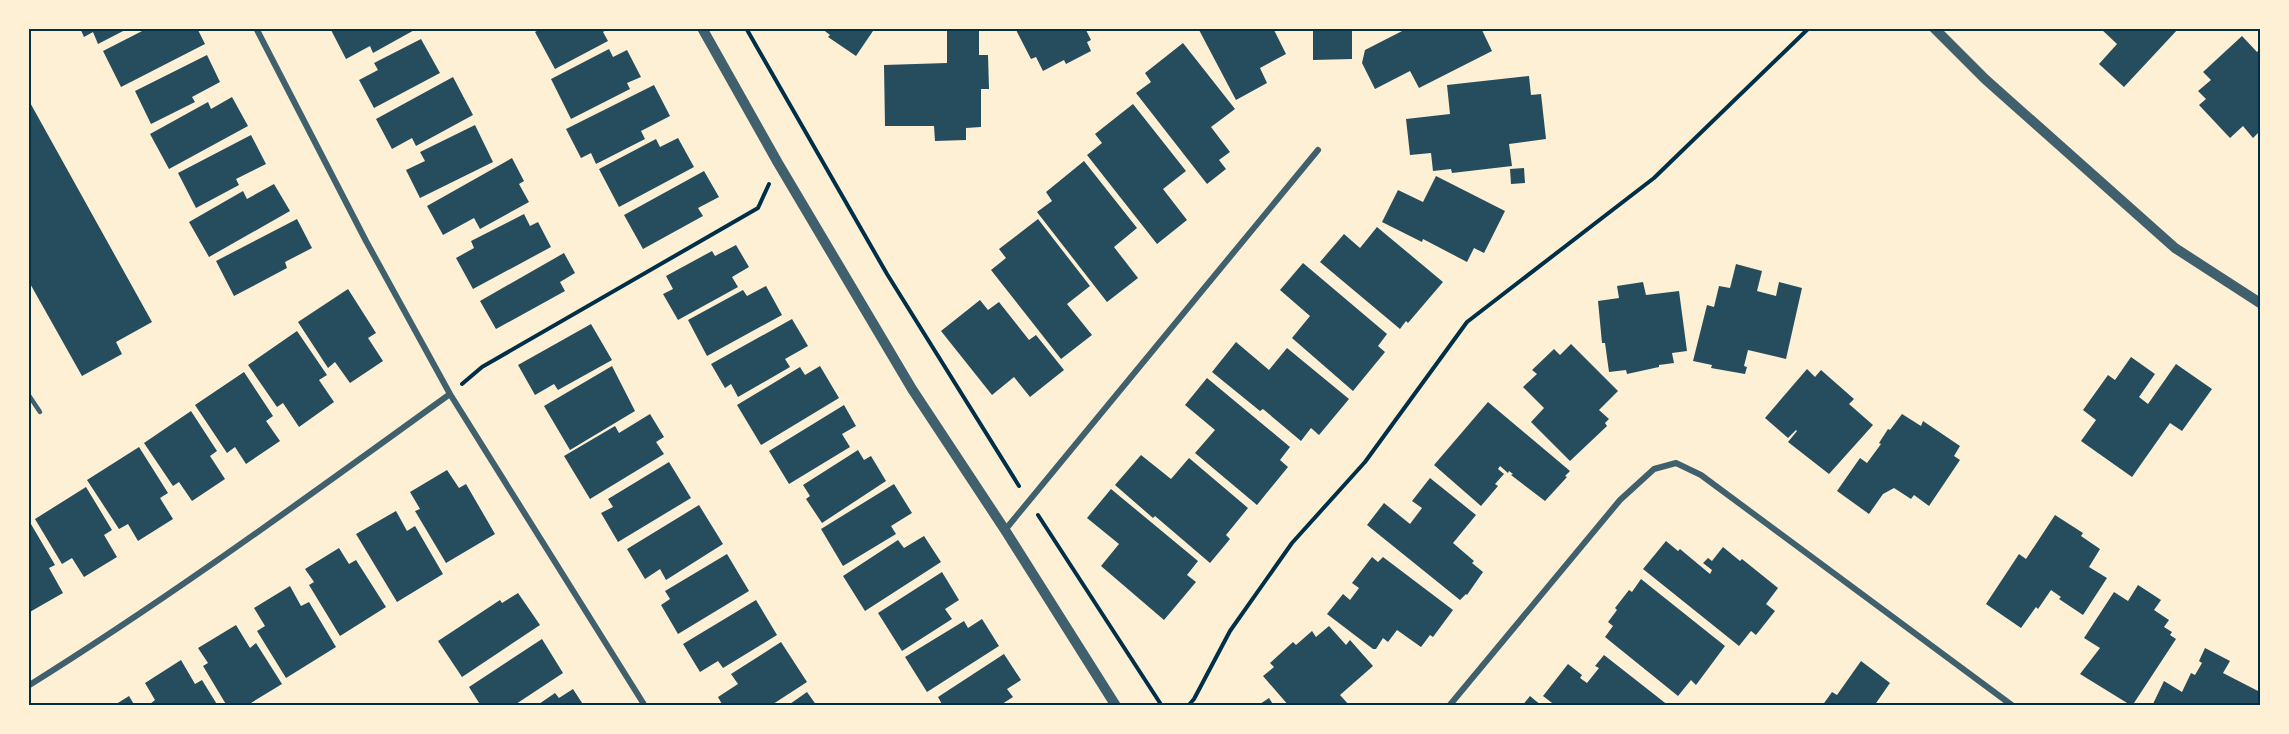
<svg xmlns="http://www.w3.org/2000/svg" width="2289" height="734" viewBox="0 0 2289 734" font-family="Cabin,sans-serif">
  <rect width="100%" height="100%" fill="#fdf0d5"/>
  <path fill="#264d5e" d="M80,28H129L98,44L93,32L84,37Z
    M148,28H197L205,44L121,87L103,51Z
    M334,28H418L373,53L370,46L346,59L331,30Z
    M542,28H609L603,32L608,41L555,69L535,32Z
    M821,28H875L856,56L828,37L830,35Z
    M947,28H979V55H988L989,89H981V127L966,128V140L935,141L934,126H885L884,65L947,63Z
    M1015,28H1085L1091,40L1087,42L1091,51L1066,64L1064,60L1043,71L1036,57L1031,59Z
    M1198,28H1273L1286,54L1260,68L1267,83L1236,100Z
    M1313,28H1352V59L1313,60Z
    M1408,28H1481L1492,51L1419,88L1410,71L1375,89L1362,63L1365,50Z
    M2100,28H2179L2124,87L2099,64L2117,44Z
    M2242,36L2257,52L2260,49V131L2253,138L2243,126L2230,138L2199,105L2206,99L2198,91L2211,80L2203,72Z
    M421,39L440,73L374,108L359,80L378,70L374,63Z
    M1183,43L1235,109L1211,127L1230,152L1219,160L1226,169L1207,184L1136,93L1151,82L1145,73Z
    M609,49L613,57L627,50L641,77L627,83L630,89L571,119L551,79Z
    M207,55L220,82L192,97L195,102L151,124L135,91Z
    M1529,76L1531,95L1541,94L1546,139L1509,144L1512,166L1452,173L1451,169L1433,171L1431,153L1410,155L1406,119L1450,114L1447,85Z
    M453,77L473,115L416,146L412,138L392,149L376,119Z
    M654,85L670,116L641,131L645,139L596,164L591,153L581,158L566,129Z
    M232,97L248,126L169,169L150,134L208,102L211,109Z
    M28,99L152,322L116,342L122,354L82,376L28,280Z
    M1133,104L1186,171L1163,189L1187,220L1157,244L1087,155L1102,143L1095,134Z
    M475,125L493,162L420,198L406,170L425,161L420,152Z
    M251,135L266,164L236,179L239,185L196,208L178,173Z
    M678,138L694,167L619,207L599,169L656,139L660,147Z
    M512,158L524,181L519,184L529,202L480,229L474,218L443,235L427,206Z
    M1084,161L1137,228L1114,247L1138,278L1107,302L1037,212L1052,201L1046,192Z
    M1524,168L1525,183L1511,184L1510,169Z
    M704,171L719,197L698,208L703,216L643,249L624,215Z
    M1436,176L1505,211L1484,253L1474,248L1467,262L1423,239L1422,242L1382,222L1398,190L1423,202Z
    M274,184L290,211L209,257L189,222L243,191L247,199Z
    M524,214L530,226L538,222L551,247L473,289L456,258L474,248L471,241Z
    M297,219L312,248L285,262L287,268L234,296L216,261Z
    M1038,219L1090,286L1067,304L1092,335L1061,359L991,270L1006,258L999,249Z
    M1377,227L1443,282L1408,323L1406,321L1400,329L1320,262L1344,234L1360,248Z
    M736,245L749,267L732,277L738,287L678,320L663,294L673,289L666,276L712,251L715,256Z
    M564,253L575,273L560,282L565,291L496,329L480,301Z
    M1303,263L1387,334L1378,346L1385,352L1353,391L1292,338L1310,316L1280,290Z
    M1736,264L1762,271L1757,291L1776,296L1779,282L1802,288L1786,359L1748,350L1744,366L1747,367L1745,374L1711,368L1712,365L1693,361L1707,305L1714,307L1719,286L1730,288Z
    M1643,282L1646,295L1679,291L1687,351L1672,353L1674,363L1659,365V367L1627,374L1626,370L1609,372L1605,343H1602L1598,301L1619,298L1617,286Z
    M766,286L782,315L707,356L688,320L743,290L747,296Z
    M348,289L376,333L368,338L383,361L350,383L335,362L328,368L298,322Z
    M980,300L988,310L999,302L1029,340L1036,335L1064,370L1030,397L1014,377L992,395L941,331Z
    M792,319L808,346L785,359L790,367L738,397L731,384L725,388L711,364Z
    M591,324L612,360L558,390L554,384L535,395L518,365Z
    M297,331L327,375L319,380L334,402L299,427L283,403L277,407L248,365Z
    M1236,342L1269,370L1287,348L1349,399L1319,435L1311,428L1301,441L1263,409L1260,411L1212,372Z
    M1571,344L1618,391L1599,410L1609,419L1605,423L1607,426L1570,461L1531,422L1544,408L1523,387L1537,374L1532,370L1554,349L1560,355Z
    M2131,357L2155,374L2139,397L2148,404L2176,364L2212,389L2182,431L2170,423L2132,477L2081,441L2096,420L2083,410L2108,375L2115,380Z
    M612,366L635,411L570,450L544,406Z
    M820,366L839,398L761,445L737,405L800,367L805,375Z
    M1807,369L1815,377L1821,370L1854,399L1849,404L1873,425L1829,474L1788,442L1797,431L1796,430L1788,438L1765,418Z
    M244,372L273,416L266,421L280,441L246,464L235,447L227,453L195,405Z
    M1207,378L1290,447L1280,460L1288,467L1257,505L1195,453L1215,430L1185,405Z
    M1488,402L1570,471L1565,476L1567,477L1545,501L1511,475L1513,474L1509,471L1508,473L1500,466L1498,469L1504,474L1495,484L1498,486L1481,506L1434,465Z
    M844,405L856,426L842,434L850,447L789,484L769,451Z
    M191,411L217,451L210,456L225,479L192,501L179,482L173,486L144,443Z
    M650,414L664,437L656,442L664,454L590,499L564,456L615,426L619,433Z
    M1902,414L1921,426L1923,421L1960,446L1954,456L1960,460L1929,506L1914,495L1911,499L1894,488L1883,494L1869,514L1837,491L1860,458L1867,463L1881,444L1879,443L1888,429L1890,430Z
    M139,447L168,493L160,498L173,519L138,541L128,524L119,529L87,480Z
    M858,450L864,460L871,456L886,481L822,523L806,499L810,496L803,485Z
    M1141,455L1171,479L1189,458L1248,508L1226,535L1230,539L1210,563L1155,516L1153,518L1115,485Z
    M669,462L691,498L618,542L601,513L613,507L608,499Z
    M447,470L459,488L466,484L495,534L446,563L415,511L420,509L410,492Z
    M1430,478L1476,515L1453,543L1474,561L1472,563L1483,572L1467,595L1466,594L1460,600L1367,525L1384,503L1410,524L1422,508L1412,501Z
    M894,484L912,513L891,526L896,534L843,566L821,529Z
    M86,487L112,530L104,535L117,557L84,577L72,558L62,564L35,519Z
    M1111,489L1198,561L1187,575L1196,582L1164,620L1101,566L1119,544L1087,518Z
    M699,505L723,544L666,580L660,569L645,579L627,549Z
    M396,511L407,531L415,526L443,574L397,602L356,534Z
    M2055,515L2083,533L2081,536L2100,549L2089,567L2107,578L2083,615L2059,599L2061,597L2051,590L2038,609L2036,607L2021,628L1986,604L2019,554L2026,559Z
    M28,519L55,565L49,568L63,593L28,613Z
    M924,536L941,562L865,611L843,576L898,540L904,548Z
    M1666,541L1678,551L1680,549L1710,574L1712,570L1703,563L1708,558L1712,561L1723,547L1740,561L1742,559L1778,588L1766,604L1775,611L1756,635L1751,631L1739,646L1643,569Z
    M339,548L349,564L356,560L386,607L340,636L309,585L314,582L305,569Z
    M727,554L749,591L678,634L661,605L670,599L665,591Z
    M1372,557L1378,562L1383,557L1453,610L1433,637L1430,635L1421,647L1397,630L1388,642L1383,638L1376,649H1373L1327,614L1343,594L1350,600L1359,588L1352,583Z
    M942,572L959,600L945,609L952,619L902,651L878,613Z
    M1641,579L1725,646L1696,685L1691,680L1678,696L1605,637L1613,626L1608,622L1617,610L1615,608L1629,590L1632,592Z
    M2138,585L2161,600L2154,610L2169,620L2164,627L2172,632L2170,635L2176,639L2132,706L2080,674L2100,648L2084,638L2114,592L2128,601Z
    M290,586L301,606L309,602L336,647L286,678L257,631L265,626L254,608Z
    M518,593L540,625L462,677L438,641L500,600L502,603Z
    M756,600L777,635L723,668L718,661L700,672L683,644Z
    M982,619L999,646L927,692L905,657L964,621L968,628Z
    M236,625L250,648L256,643L282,684L246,706H227L203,666L208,663L198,648Z
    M1329,626L1346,645L1350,640L1373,666L1340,695L1350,706H1289L1263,676L1274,667L1270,663L1293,642L1296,645L1312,631L1316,637Z
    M542,639L563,673L513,706H481L469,687Z
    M781,642L807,682L770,706H723L718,697L738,684L731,674Z
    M2205,648L2230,661L2223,673L2260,692V700L2258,706H2152L2164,681L2182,692L2191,673L2195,675L2202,663L2199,661Z
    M1004,654L1021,680L1007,689L1013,697L999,706H943L938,697Z
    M1604,655L1669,706H1556L1543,696L1568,664L1582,675L1580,678L1587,683L1599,668L1595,666Z
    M181,660L195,684L202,680L218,706H151L150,704L155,700L145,683Z
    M1861,661L1890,683L1874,706H1822L1832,692L1837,695Z
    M573,689L584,706H536L555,693L559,698Z
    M807,692L817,706H787Z
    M129,696L135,706H113Z
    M1530,696L1542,706H1522Z
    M1269,698L1274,706H1257Z"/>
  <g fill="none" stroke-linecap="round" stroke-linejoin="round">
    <path stroke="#003049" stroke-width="4" d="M746,28L887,274L1019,486
      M462,384L482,367L758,208L769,184
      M1038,515L1162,706
      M1188,706L1194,699L1230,631L1292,543L1365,462L1467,322L1654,178L1809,28"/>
    <path stroke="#3f606c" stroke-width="4.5" d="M28,394L40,412"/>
    <path stroke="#3f606c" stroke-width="6" d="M256,28L366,241L450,394L645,706
      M1005,530L1318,150
      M28,686C174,595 311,494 450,394
      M1449,706L1620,500L1654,469L1676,463L1701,475L2013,706"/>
    <path stroke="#3f606c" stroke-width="10" d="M702,28L778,163L912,389L1005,530L1116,706
      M1934,28L1985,79L2175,248L2260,303"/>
  </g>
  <rect width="2289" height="734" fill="none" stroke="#fdf0d5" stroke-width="60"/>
  <rect x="30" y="30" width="2229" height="674" fill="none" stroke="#003049" stroke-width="2"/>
</svg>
